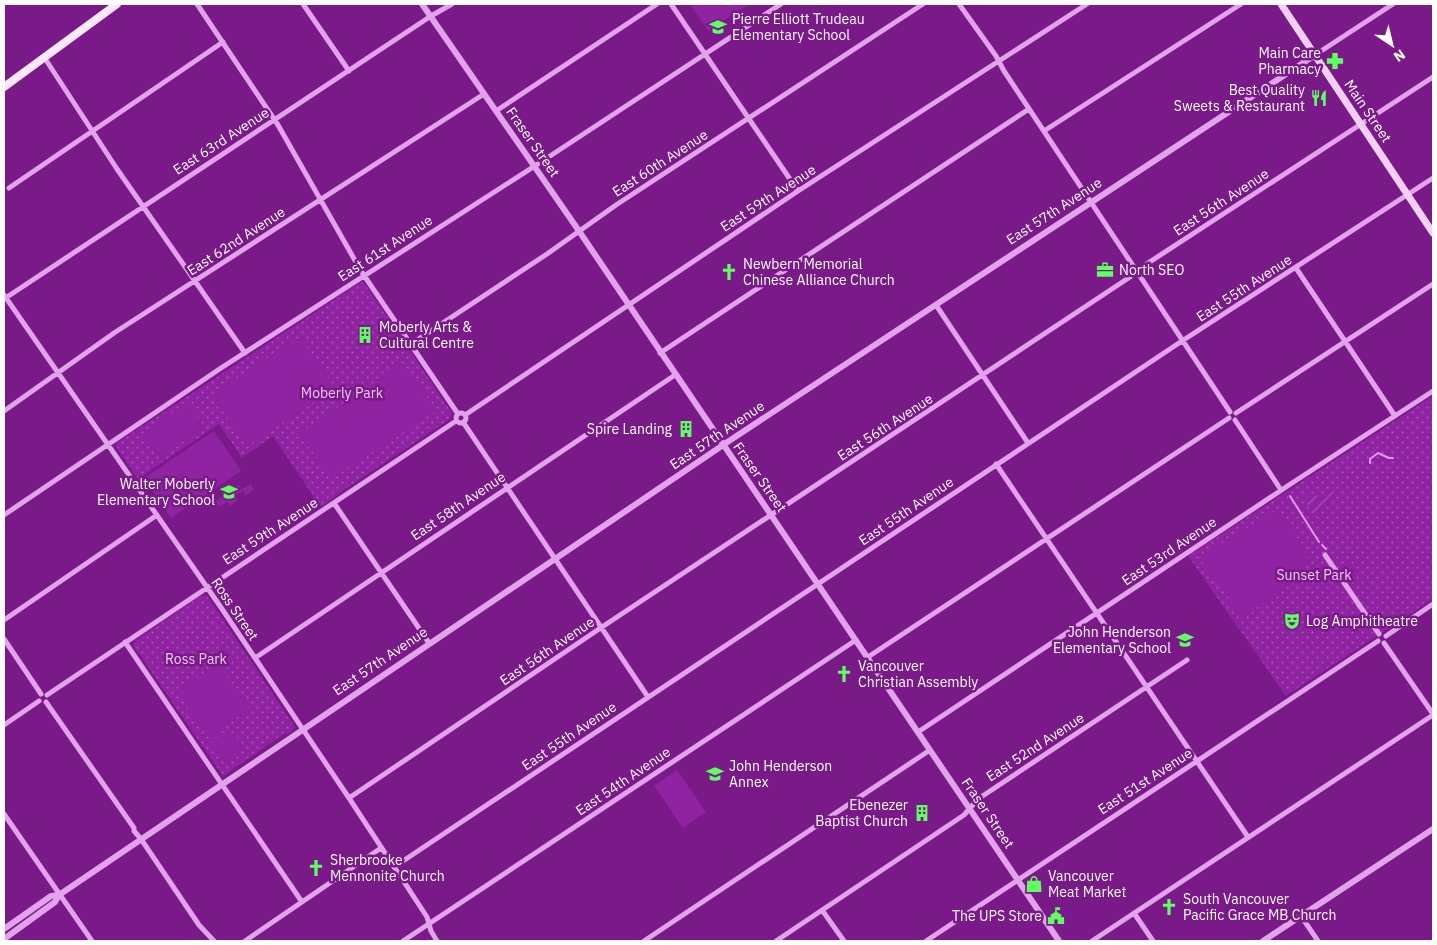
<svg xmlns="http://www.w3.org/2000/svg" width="1437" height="945" viewBox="0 0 1437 945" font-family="'IBM Plex Sans',sans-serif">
  <defs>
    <pattern id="park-dots" width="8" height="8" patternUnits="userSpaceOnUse" patternTransform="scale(1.25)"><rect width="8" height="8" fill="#8f23a1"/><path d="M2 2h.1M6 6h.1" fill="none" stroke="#a54fb4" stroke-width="1.8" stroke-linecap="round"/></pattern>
    <pattern id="garden-furrows" width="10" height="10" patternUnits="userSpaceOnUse" patternTransform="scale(1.25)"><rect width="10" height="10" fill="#8f23a1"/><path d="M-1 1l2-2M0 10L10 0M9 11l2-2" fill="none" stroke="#a54fb4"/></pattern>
  </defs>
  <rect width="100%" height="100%" fill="#7a1a88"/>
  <path fill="url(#park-dots)" d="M361,282L365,284L452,413L450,419L342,491L323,506H320L273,436L242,458L219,424L138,479L117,448L116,444L118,442Z
    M1433,396V599L1286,696L1188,556Z
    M202,595L207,596L295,727L290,733L284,734L223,776L133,645L135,641Z"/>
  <path fill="url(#garden-furrows)" d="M1332,493L1334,497L1315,517L1303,498Z"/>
  <path fill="#8f23a1" d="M690,4H749L708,31Z
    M299,338L302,339L335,388L247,446L213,396L214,393Z
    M403,363L434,408L433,413L333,477H330L300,433Z
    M188,403L205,428L159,457L143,432Z
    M214,431L241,471L171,518L144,478Z
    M251,484L254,490L246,495L243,491L235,496L238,500L230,506L227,502L219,507L215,502L223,496L226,500L234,495L231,490L239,485L242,489Z
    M1278,509L1309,556L1296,581L1242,617L1199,557Z
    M218,663L249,709L208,737L177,692Z
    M229,731C240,735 238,742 243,750L225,762H223L211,744L220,734Z
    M677,770L706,812L683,828L654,786Z"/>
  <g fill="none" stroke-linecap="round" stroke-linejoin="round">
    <path stroke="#e196ee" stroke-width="2" d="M1370,463V459L1378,453L1389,458H1393
      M1290,496L1319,542
      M1322,545L1326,549"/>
    <path stroke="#e2a3ec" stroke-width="5" d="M197,4L278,125L361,271L458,414
      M303,4L349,71
      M671,4L798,191
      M959,4L996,56L1004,71L1230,412
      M1315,55L1393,4
      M44,57L117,169L245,353
      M496,111L657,4
      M1044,131L1241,4
      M9,188L223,42
      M1296,268L1395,416
      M4,295L220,606L349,798L427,917L431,931L437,941
      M4,299L431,16L452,4
      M936,305L1028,443
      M411,344L547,254L616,205L923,4
      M660,353L1029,109
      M4,411L114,333L484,94
      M456 418a5 5 0 1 1 10 0a5 5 0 1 1-10 0Z
      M1236,413L1433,284
      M465,415L798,191L1087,4
      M1235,420L1281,490
      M463,422L648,697
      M996,464L1248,837
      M334,503L429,643
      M4,515L221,368L544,160L781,4
      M1325,555L1379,634
      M4,620L157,515
      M1386,636L1433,604
      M4,639L41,694
      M125,642L302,902
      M1384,643L1433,714
      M868,657L1229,418
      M255,658L675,375
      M47,695L456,421
      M46,702L134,828V831L141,839L199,925L214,941
      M4,725L39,701
      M918,732L1289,485L1433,391
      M349,798L602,627L1130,277L1142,267L1433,77
      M4,814L92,941
      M394,867L1182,341L1433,178
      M822,910L844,941
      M1134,913L1153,941
      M1301,916L1318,941
      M245,941L381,848
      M403,941L856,640
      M644,941L930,750
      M776,941L964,815L978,799L1187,660
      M926,941L1378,641
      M1092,941L1433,715"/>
    <path stroke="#e2a3ec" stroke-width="6" d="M422,4L579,231L1059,941
      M4,929L51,896L59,895
      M4,939L55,902L59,895L732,439L1315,55
      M1263,941L1433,829"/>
    <path stroke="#f4cff9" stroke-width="7" d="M1281,4L1433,233"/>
    <path stroke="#fde8ff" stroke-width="8" d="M4,87L117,4"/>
  </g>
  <defs>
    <g id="school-bare" transform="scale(1.35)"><path d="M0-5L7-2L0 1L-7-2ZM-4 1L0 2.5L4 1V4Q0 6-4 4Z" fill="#5ffe62" stroke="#7a1a88" stroke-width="2.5" paint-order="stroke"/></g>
    <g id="pharmacy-bare" transform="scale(1.35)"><path d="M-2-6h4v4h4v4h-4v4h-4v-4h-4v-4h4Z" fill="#5ffe62" stroke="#7a1a88" stroke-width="2.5" paint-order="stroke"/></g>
    <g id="restaurant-bare" transform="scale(1.35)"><path d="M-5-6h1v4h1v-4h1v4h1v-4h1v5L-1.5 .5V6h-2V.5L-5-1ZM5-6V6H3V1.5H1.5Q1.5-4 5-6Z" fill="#5ffe62" stroke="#7a1a88" stroke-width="2.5" paint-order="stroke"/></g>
    <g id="office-bare" transform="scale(1.35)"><path d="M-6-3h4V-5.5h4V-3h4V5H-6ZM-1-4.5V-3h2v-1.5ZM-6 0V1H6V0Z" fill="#5ffe62" stroke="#7a1a88" stroke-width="2.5" paint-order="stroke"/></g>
    <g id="church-bare" transform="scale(1.35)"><path d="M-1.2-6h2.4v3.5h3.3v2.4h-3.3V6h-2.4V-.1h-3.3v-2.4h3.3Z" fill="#5ffe62" stroke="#7a1a88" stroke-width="2.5" paint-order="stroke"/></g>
    <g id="building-bare" transform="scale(1.35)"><path d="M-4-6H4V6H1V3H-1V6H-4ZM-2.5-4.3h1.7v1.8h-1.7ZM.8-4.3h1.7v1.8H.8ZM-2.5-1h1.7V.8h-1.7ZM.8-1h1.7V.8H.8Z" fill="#5ffe62" stroke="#7a1a88" stroke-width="2.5" paint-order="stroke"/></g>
    <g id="theatre-bare" transform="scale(1.35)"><path d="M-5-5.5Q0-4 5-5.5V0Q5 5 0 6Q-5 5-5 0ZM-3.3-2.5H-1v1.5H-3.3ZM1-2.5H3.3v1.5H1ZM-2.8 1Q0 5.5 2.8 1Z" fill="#5ffe62" stroke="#7a1a88" stroke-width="2.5" paint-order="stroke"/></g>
    <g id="shop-bare" transform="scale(1.35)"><path d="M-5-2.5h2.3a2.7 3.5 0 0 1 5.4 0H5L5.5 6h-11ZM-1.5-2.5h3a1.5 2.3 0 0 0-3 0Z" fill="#5ffe62" stroke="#7a1a88" stroke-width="2.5" paint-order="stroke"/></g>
    <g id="civic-bare" transform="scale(1.35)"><path d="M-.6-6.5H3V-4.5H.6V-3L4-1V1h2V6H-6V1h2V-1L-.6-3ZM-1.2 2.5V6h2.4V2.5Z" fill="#5ffe62" stroke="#7a1a88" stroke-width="2.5" paint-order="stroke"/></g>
  </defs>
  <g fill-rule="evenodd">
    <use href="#school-bare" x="718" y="27"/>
    <use href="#pharmacy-bare" x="1335" y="61"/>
    <use href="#restaurant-bare" x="1319" y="98"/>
    <use href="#office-bare" x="1105" y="270"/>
    <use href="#church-bare" x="729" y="272"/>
    <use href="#building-bare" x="365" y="335"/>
    <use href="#building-bare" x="686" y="429"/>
    <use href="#school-bare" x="229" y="492"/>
    <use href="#theatre-bare" x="1292" y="621"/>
    <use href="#school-bare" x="1185" y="640"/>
    <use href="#church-bare" x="844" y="674"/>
    <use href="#school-bare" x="715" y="774"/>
    <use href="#building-bare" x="922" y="813"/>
    <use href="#church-bare" x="316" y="868"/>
    <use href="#shop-bare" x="1034" y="884"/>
    <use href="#church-bare" x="1169" y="907"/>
    <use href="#civic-bare" x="1056" y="916"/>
  </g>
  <g text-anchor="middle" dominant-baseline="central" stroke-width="5" stroke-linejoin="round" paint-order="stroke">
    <g font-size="14" fill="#fff" stroke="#7a1a88" text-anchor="start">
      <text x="732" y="19">Pierre Elliott Trudeau<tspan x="732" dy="16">Elementary School</tspan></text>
      <text x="1321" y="53" text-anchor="end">Main Care<tspan x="1321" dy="16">Pharmacy</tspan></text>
      <text x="1305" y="90" text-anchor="end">Best Quality<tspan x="1305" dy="16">Sweets &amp; Restaurant</tspan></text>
      <text x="743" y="264">Newbern Memorial<tspan x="743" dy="16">Chinese Alliance Church</tspan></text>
      <text x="1119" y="270">North SEO</text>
      <text x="379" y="327">Moberly Arts &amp;<tspan x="379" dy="16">Cultural Centre</tspan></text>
      <text x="672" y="429" text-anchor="end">Spire Landing</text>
      <text x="215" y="484" text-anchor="end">Walter Moberly<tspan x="215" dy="16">Elementary School</tspan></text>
      <text x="1306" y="621">Log Amphitheatre</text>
      <text x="1171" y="632" text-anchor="end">John Henderson<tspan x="1171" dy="16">Elementary School</tspan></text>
      <text x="858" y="666">Vancouver<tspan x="858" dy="16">Christian Assembly</tspan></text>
      <text x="729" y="766">John Henderson<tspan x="729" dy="16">Annex</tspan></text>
      <text x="908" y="805" text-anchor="end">Ebenezer<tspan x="908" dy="16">Baptist Church</tspan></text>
      <text x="330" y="860">Sherbrooke<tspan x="330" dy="16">Mennonite Church</tspan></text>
      <text x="1048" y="876">Vancouver<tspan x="1048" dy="16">Meat Market</tspan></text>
      <text x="1183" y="899">South Vancouver<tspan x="1183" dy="16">Pacific Grace MB Church</tspan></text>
      <text x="1042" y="916" text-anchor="end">The UPS Store</text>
    </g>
    <g font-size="14" fill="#fff" stroke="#7a1a88">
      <text transform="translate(1368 111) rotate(56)">Main Street</text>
      <text transform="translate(221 141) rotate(-33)">East 63rd Avenue</text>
      <text transform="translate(533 142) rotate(55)">Fraser Street</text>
      <text transform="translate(660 163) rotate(-33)">East 60th Avenue</text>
      <text transform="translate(768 198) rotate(-33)">East 59th Avenue</text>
      <text transform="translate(1221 202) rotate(-33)">East 56th Avenue</text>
      <text transform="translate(1054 211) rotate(-33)">East 57th Avenue</text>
      <text transform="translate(236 241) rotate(-33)">East 62nd Avenue</text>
      <text transform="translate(385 248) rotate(-33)">East 61st Avenue</text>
      <text transform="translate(1244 288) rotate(-33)">East 55th Avenue</text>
      <text transform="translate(885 427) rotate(-33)">East 56th Avenue</text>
      <text transform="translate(717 435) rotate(-34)">East 57th Avenue</text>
      <text transform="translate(760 477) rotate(55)">Fraser Street</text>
      <text transform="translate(458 506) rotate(-34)">East 58th Avenue</text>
      <text transform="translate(906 511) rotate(-34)">East 55th Avenue</text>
      <text transform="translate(270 531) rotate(-33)">East 59th Avenue</text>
      <text transform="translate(1169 551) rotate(-34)">East 53rd Avenue</text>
      <text transform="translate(235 609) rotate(56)">Ross Street</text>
      <text transform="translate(547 651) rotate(-34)">East 56th Avenue</text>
      <text transform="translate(380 661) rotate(-34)">East 57th Avenue</text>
      <text transform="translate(569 736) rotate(-34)">East 55th Avenue</text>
      <text transform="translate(1035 747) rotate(-33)">East 52nd Avenue</text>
      <text transform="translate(623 781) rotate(-34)">East 54th Avenue</text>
      <text transform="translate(1145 781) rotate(-33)">East 51st Avenue</text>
      <text transform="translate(988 813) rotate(56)">Fraser Street</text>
    </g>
    <g font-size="14" fill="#f2c8f9" stroke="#7a1a88">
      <text x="342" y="393">Moberly Park</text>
      <text x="1314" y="575">Sunset Park</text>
      <text x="196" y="659">Ross Park</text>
    </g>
  </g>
  <rect width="1437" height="945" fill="none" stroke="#ffffff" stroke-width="10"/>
  <g transform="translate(1392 45) rotate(145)" stroke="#7a1a88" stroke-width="4" paint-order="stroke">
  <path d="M0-4L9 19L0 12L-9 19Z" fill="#ffffff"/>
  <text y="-8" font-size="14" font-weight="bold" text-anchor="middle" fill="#ffffff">N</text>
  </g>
</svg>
